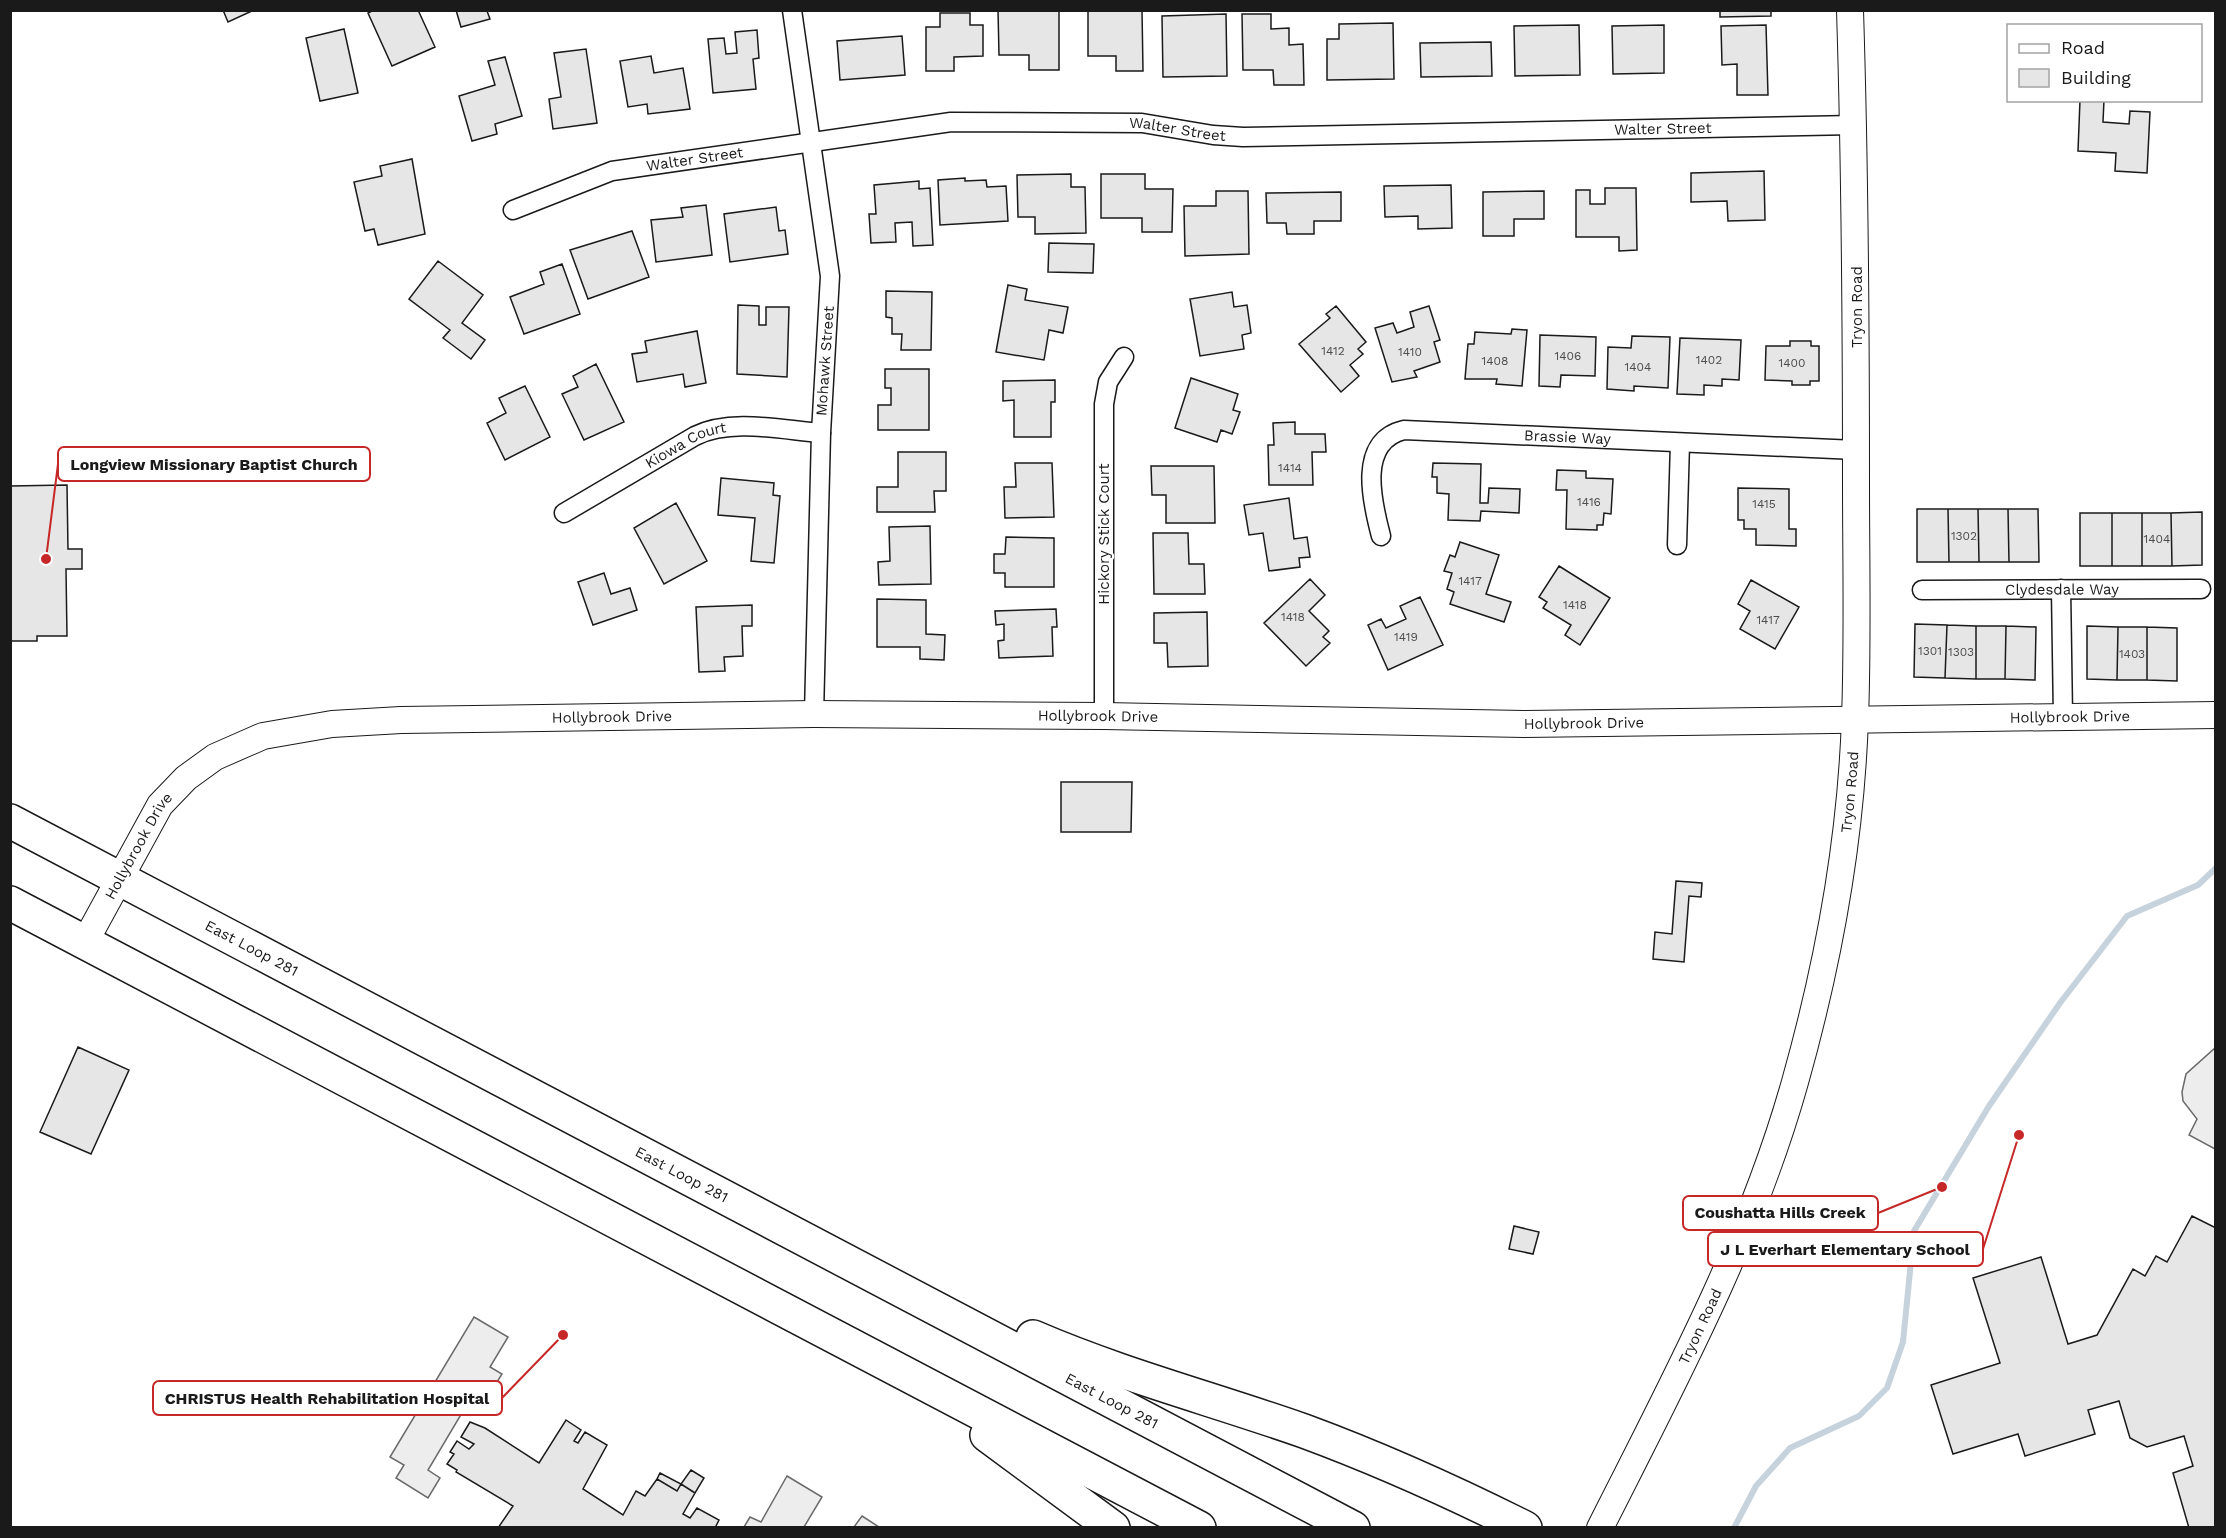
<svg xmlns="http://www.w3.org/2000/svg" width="2226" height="1538" viewBox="0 0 2226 1538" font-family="'Work Sans',sans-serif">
  <rect width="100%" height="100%" fill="#fff"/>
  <path fill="#ededed" stroke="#6a6a6a" stroke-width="1.5" d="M2215,1048V1149L2189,1135L2197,1119L2183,1101L2182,1092L2186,1074Z
    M474,1317L508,1337L490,1367L502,1374L478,1413L466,1406L428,1470L440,1478L428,1498L396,1478L404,1465L390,1457Z
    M787,1476L822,1497L804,1527H744L750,1517L761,1522Z
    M862,1516L879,1527H854Z"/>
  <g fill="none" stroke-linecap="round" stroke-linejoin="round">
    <path stroke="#c6d2dc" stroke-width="6" d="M1734,1528L1756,1486L1790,1448L1859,1416L1887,1388L1903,1342L1914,1231L1989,1106L2060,1003L2127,916L2198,885L2216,868"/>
  </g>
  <path fill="#e6e6e6" stroke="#1a1a1a" stroke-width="1.5" d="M223,10H254L228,22Z
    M374,10H418L435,47L392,66L368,13Z
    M456,10H490L487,11L490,19L461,27Z
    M998,10H1059V70H1029V55H999Z
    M1088,10H1142L1143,71H1116V56H1088Z
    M1720,10H1771V16L1720,17Z
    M940,13H970V25H983V56L954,57V71H926V27H940Z
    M1226,14L1227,76L1163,77L1162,16Z
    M1242,14H1271V29L1289,28V45L1303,44L1304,85H1274L1273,70H1243Z
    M1393,23L1394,79L1327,80V39H1339V24Z
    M1579,25L1580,75L1515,76L1514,26Z
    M1664,25V73L1613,74L1612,26Z
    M1766,25L1768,95H1737V64L1722,65L1721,26Z
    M344,29L358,93L320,101L306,38Z
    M757,30L759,58L753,59L756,89L713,93L708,39L724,38L726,54L737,53L735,32Z
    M902,36L905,75L840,80L837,41Z
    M1491,42L1492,76L1421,77L1420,43Z
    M586,49L597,123L553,129L549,99L561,97L554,53Z
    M651,56L654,73L683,68L690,109L648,114L647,104L628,107L620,61Z
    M505,57L522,116L495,124L497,134L472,141L459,96L495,85L488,61Z
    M2080,100H2104L2103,122L2129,124L2130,111L2150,112L2147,173L2115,171L2116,153L2078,151Z
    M412,159L425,234L378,245L374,229L365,231L354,182L382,176L380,166Z
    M1764,171L1765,220L1728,221L1727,201L1691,202V173Z
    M1071,174V187H1085L1086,233L1035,234V217H1018L1017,175Z
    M1101,174H1145V189H1173L1172,232H1142V218H1101Z
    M965,178V181L986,180L987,187L1006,186L1008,221L940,225L938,180Z
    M919,181V189L930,188L933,245L913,246L912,222L895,223L896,242L871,243L869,214H876L874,185Z
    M1451,185L1452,228L1418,229V216L1385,217L1384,186Z
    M1605,188H1636L1637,250L1619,251V237H1576V190H1590V204H1605Z
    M1216,191H1248L1249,254L1185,256L1184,206H1216Z
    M1544,191V219H1514V236H1483V192Z
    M1341,192V221H1314V234H1287L1286,223H1267L1266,193Z
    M706,205L712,255L656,262L651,220L683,217L681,208Z
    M776,207L779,231L785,230L788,254L730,262L724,214Z
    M632,231L649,277L588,299L570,250Z
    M1049,243L1094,244L1093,273L1048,272Z
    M438,261L483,295L462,323L485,340L471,359L443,338L450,330L409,299Z
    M562,264L580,314L524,334L510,297L544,284L540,272Z
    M1008,285L1027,289L1025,300L1068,307L1063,333L1049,330L1044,360L996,352Z
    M886,291L932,292L931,350H901L902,334H892V318L886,317Z
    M1232,292L1234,307L1247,305L1251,333L1242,335L1244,349L1200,356L1190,299Z
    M738,305L759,306V325H766V307H789L787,377L737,374Z
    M1336,306L1366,342L1358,349L1363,354L1350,365L1359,376L1341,392L1299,344L1330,318L1326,314Z
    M1429,306L1440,340L1434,342L1440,362L1414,371L1417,377L1392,382L1375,328L1393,323L1397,333L1414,327L1410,312Z
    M1512,329L1527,330L1522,386L1496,384L1497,379H1465L1468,344H1474L1475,332L1511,334Z
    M697,331L706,383L685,387L683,374L637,382L632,354L647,352L645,341Z
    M1540,335L1596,337L1595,376L1561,375L1560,387L1539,386Z
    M1632,336L1670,337L1668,388L1634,386V391L1607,389L1608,347L1631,348Z
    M1680,338L1741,340L1739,380L1722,379V386L1704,385V395L1677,394Z
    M1790,341H1811V346H1819V381H1810V385H1792V381L1765,380L1766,346H1790Z
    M596,364L624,422L584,440L562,394L578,387L573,376Z
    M885,369H929V430H878V405H891V388H885Z
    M1191,378L1238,394L1233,410L1240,412L1232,434L1221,430L1217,442L1175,428Z
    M1055,380V402H1051V437H1014V400L1003,401V381Z
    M525,386L550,437L505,460L487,423L506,413L499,398Z
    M1295,422V434H1325L1326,452H1312L1313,485H1269L1268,445H1274L1273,423Z
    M898,452H946V491H934L935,512H877V487H898Z
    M1015,463H1052L1054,517L1005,518L1004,487H1016Z
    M1433,463L1481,464L1480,503H1488L1489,488L1520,489L1519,513L1481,511L1480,521L1448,520L1449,494L1437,493V477H1432Z
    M1151,466H1214L1215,523H1166V495H1152Z
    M1557,470L1586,471V478L1613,479L1611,514L1604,513L1603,525H1597V530L1566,529L1567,490H1556Z
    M721,478L774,483L773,495L780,496L774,563L751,561L755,518L718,515Z
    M67,485L68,549H82V569H66L67,636H37V641H10V486Z
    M1738,488L1789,489V529H1796V546L1756,545V529H1744V520H1738Z
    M1289,498L1294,539L1307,537L1310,557L1299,558L1300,567L1269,571L1263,533L1249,535L1244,505Z
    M676,503L707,561L664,584L634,528Z
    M1917,509H1948L1949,562H1917Z
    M1948,509H1978L1979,562H1949Z
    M1978,509H2008L2009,562H1979Z
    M2008,509H2038L2039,562H2009Z
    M2202,512V565L2172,566L2171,513Z
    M2080,513H2112V566H2080Z
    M2112,513H2142V566H2112Z
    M2142,513H2171L2172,566H2142Z
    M930,526L931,584L879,585L878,562L890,561L889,527Z
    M1153,533H1188L1189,564H1204L1205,594H1154Z
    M1006,537L1054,538V587H1005V573H994V554H1005Z
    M1460,542L1499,555L1486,594L1511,602L1504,622L1450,604L1454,592L1447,589L1452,573L1444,571L1450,555L1455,557Z
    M1559,566L1610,598L1580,645L1565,635L1571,625L1543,608L1547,602L1539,597Z
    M604,573L611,594L630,588L637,610L593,625L578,582Z
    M1310,579L1325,595L1309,611L1329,631L1323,637L1330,643L1306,666L1264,623Z
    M1751,580L1799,607L1775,649L1740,629L1750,611L1738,604Z
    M1420,597L1443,645L1388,670L1368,625L1381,619L1386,628L1406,619L1400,606Z
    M877,599L926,600V634L945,635L944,660L920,659V647H877Z
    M752,605V626H742L743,656L724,657L725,671L699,672L696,607Z
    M1056,609L1057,627H1052L1053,656L999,658L998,641L1004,640V624L996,625L995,611Z
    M1207,612L1208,666L1168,667L1167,643H1154V613Z
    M1915,624L1947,625L1945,678L1914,677Z
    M1947,625L1976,626V679L1945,678Z
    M1976,626H2006L2005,679H1976Z
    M2006,626L2036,627L2035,680L2005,679Z
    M2087,626L2118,627L2117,680L2087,679Z
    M2118,627H2147V680H2117Z
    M2147,627L2177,628V681L2147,680Z
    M1061,782H1132L1131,832H1061Z
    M1676,881L1702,883L1701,897L1689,896L1684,962L1653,959L1655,932L1672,934Z
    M78,1047L129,1070L91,1154L40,1132Z
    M2192,1216L2216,1228V1528H2189L2173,1473L2193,1466L2184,1436L2147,1447L2130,1438L2119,1401L2088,1410L2095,1434L2025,1456L2018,1434L1953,1454L1931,1385L2000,1363L1973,1278L2041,1257L2068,1344L2097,1335L2133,1269L2145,1276L2156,1256L2167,1262Z
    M1514,1226L1539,1232L1533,1254L1509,1249Z
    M566,1420L581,1430L574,1441L578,1443L585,1432L607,1445L583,1489L623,1515L636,1491L645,1496L657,1479L677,1491L681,1484L695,1493L683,1514L690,1518L697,1508L719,1520L715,1528H498L513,1506L456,1472L457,1470L447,1464L454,1454L450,1452L457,1441L469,1449L474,1444L461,1437L470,1422L485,1428L539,1463Z
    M691,1470L704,1478L695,1493L681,1484Z
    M660,1473L681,1484L677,1491L657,1479Z"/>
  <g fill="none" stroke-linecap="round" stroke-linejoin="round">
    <g stroke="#1a1a1a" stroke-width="21">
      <g id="street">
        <path d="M792,10L830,276L821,433L814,714"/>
        <path id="s1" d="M513,210L612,171L951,122L1142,123L1213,135L1243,137L1854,125"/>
        <path id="s2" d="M564,513L695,436C731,418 782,430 821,433"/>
        <path id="s3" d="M1381,536C1372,502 1357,441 1404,430L1856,450"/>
        <path d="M1677,545L1680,443"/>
        <path d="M2061,589L2063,717"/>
        <path id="s4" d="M1922,590L2201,589"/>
        <path d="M1104,716V404L1108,382L1124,357"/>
      </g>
    </g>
    <g stroke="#1a1a1a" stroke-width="28">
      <g id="secondary">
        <path id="s5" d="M85,942L160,805L186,778L215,757L263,736L332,724L401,720L814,714L1104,716L1524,724L2216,715"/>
        <path id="s6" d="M1600,1528C1673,1383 1751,1239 1795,1082C1828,965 1851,840 1855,718C1858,640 1856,561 1856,482C1856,325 1855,168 1850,10"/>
      </g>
    </g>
    <g stroke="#1a1a1a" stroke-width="36">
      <g id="highway">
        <path id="s7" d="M10,821L1353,1528"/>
        <path d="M10,903L1199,1528"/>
        <path d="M1033,1337C1121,1375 1213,1399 1304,1431C1380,1459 1453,1492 1525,1528"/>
        <path d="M987,1435L1113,1528"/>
      </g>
    </g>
    <use href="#street" stroke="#fff" stroke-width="18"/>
    <use href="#secondary" stroke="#fff" stroke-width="26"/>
    <use href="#highway" stroke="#fff" stroke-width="33"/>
  </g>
  <g text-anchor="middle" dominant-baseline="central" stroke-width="4.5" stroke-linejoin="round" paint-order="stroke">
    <g font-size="12" fill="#4d4d4d">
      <text x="1333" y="351">1412</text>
      <text x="1410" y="352">1410</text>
      <text x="1568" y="356">1406</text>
      <text x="1709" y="360">1402</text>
      <text x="1495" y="361">1408</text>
      <text x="1792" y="363">1400</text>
      <text x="1638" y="367">1404</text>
      <text x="1290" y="468">1414</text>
      <text x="1589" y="502">1416</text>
      <text x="1764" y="504">1415</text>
      <text x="1964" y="536">1302</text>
      <text x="2157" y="539">1404</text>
      <text x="1470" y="581">1417</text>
      <text x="1575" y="605">1418</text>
      <text x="1293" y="617">1418</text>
      <text x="1768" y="620">1417</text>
      <text x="1406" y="637">1419</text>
      <text x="1930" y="651">1301</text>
      <text x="1961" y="652">1303</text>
      <text x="2132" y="654">1403</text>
    </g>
    <g font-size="15" fill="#1a1a1a" stroke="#fff">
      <text stroke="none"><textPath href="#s1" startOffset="1162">Walter Street</textPath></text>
      <text stroke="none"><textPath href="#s1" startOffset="676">Walter Street</textPath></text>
      <text stroke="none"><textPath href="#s1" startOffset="190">Walter Street</textPath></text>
      <text transform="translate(1857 307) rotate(-90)">Tryon Road</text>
      <text transform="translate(825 361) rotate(-86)">Mohawk Street</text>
      <text stroke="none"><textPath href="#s3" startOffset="286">Brassie Way</textPath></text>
      <text stroke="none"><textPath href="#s2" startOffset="140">Kiowa Court</textPath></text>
      <text transform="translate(1104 534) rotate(-90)">Hickory Stick Court</text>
      <text stroke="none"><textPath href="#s4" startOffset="140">Clydesdale Way</textPath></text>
      <text stroke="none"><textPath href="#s5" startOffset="1118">Hollybrook Drive</textPath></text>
      <text stroke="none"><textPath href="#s5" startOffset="632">Hollybrook Drive</textPath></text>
      <text stroke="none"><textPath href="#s5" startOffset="2090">Hollybrook Drive</textPath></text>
      <text stroke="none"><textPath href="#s5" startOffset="1604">Hollybrook Drive</textPath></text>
      <text stroke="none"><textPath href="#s6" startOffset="783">Tryon Road</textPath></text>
      <text stroke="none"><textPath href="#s5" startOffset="110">Hollybrook Drive</textPath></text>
      <text stroke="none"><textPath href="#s7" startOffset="273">East Loop 281</textPath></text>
      <text stroke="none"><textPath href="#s7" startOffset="759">East Loop 281</textPath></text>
      <text stroke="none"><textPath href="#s6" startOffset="225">Tryon Road</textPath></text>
      <text stroke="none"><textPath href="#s7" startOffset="1245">East Loop 281</textPath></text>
    </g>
  </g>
  <path fill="none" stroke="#c62828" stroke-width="2" d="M46 559L58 464M1942 1187L1878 1213M2019 1135L1983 1249M563 1335L502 1398"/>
  <g fill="#c62828" stroke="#fff" stroke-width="2">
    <circle cx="46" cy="559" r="6"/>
    <circle cx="1942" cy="1187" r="6"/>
    <circle cx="2019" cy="1135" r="6"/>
    <circle cx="563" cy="1335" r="6"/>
  </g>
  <g fill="#fff" stroke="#c62828" stroke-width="2">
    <rect x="58" y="447" width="312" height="34" rx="6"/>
    <rect x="1683" y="1196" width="195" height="34" rx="6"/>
    <rect x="1708" y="1232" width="275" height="34" rx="6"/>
    <rect x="153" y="1381" width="349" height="34" rx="6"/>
  </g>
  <g font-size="16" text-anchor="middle" font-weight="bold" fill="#1a1a1a">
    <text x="214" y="470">Longview Missionary Baptist Church</text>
    <text x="1780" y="1218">Coushatta Hills Creek</text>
    <text x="1845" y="1255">J L Everhart Elementary School</text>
    <text x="327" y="1404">CHRISTUS Health Rehabilitation Hospital</text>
  </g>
  <rect width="2226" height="1538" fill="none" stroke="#1a1a1a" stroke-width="24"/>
  <rect x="2007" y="24" width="195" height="78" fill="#ffffff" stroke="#a3a3a3" stroke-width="1.5"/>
  <rect x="2019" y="44" width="30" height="9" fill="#ffffff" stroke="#a3a3a3" stroke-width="1.5"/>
  <text x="2061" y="54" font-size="18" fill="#1a1a1a">Road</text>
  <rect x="2019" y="69" width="30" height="18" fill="#e6e6e6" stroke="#a3a3a3" stroke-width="1.5"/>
  <text x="2061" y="84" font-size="18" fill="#1a1a1a">Building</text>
</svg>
